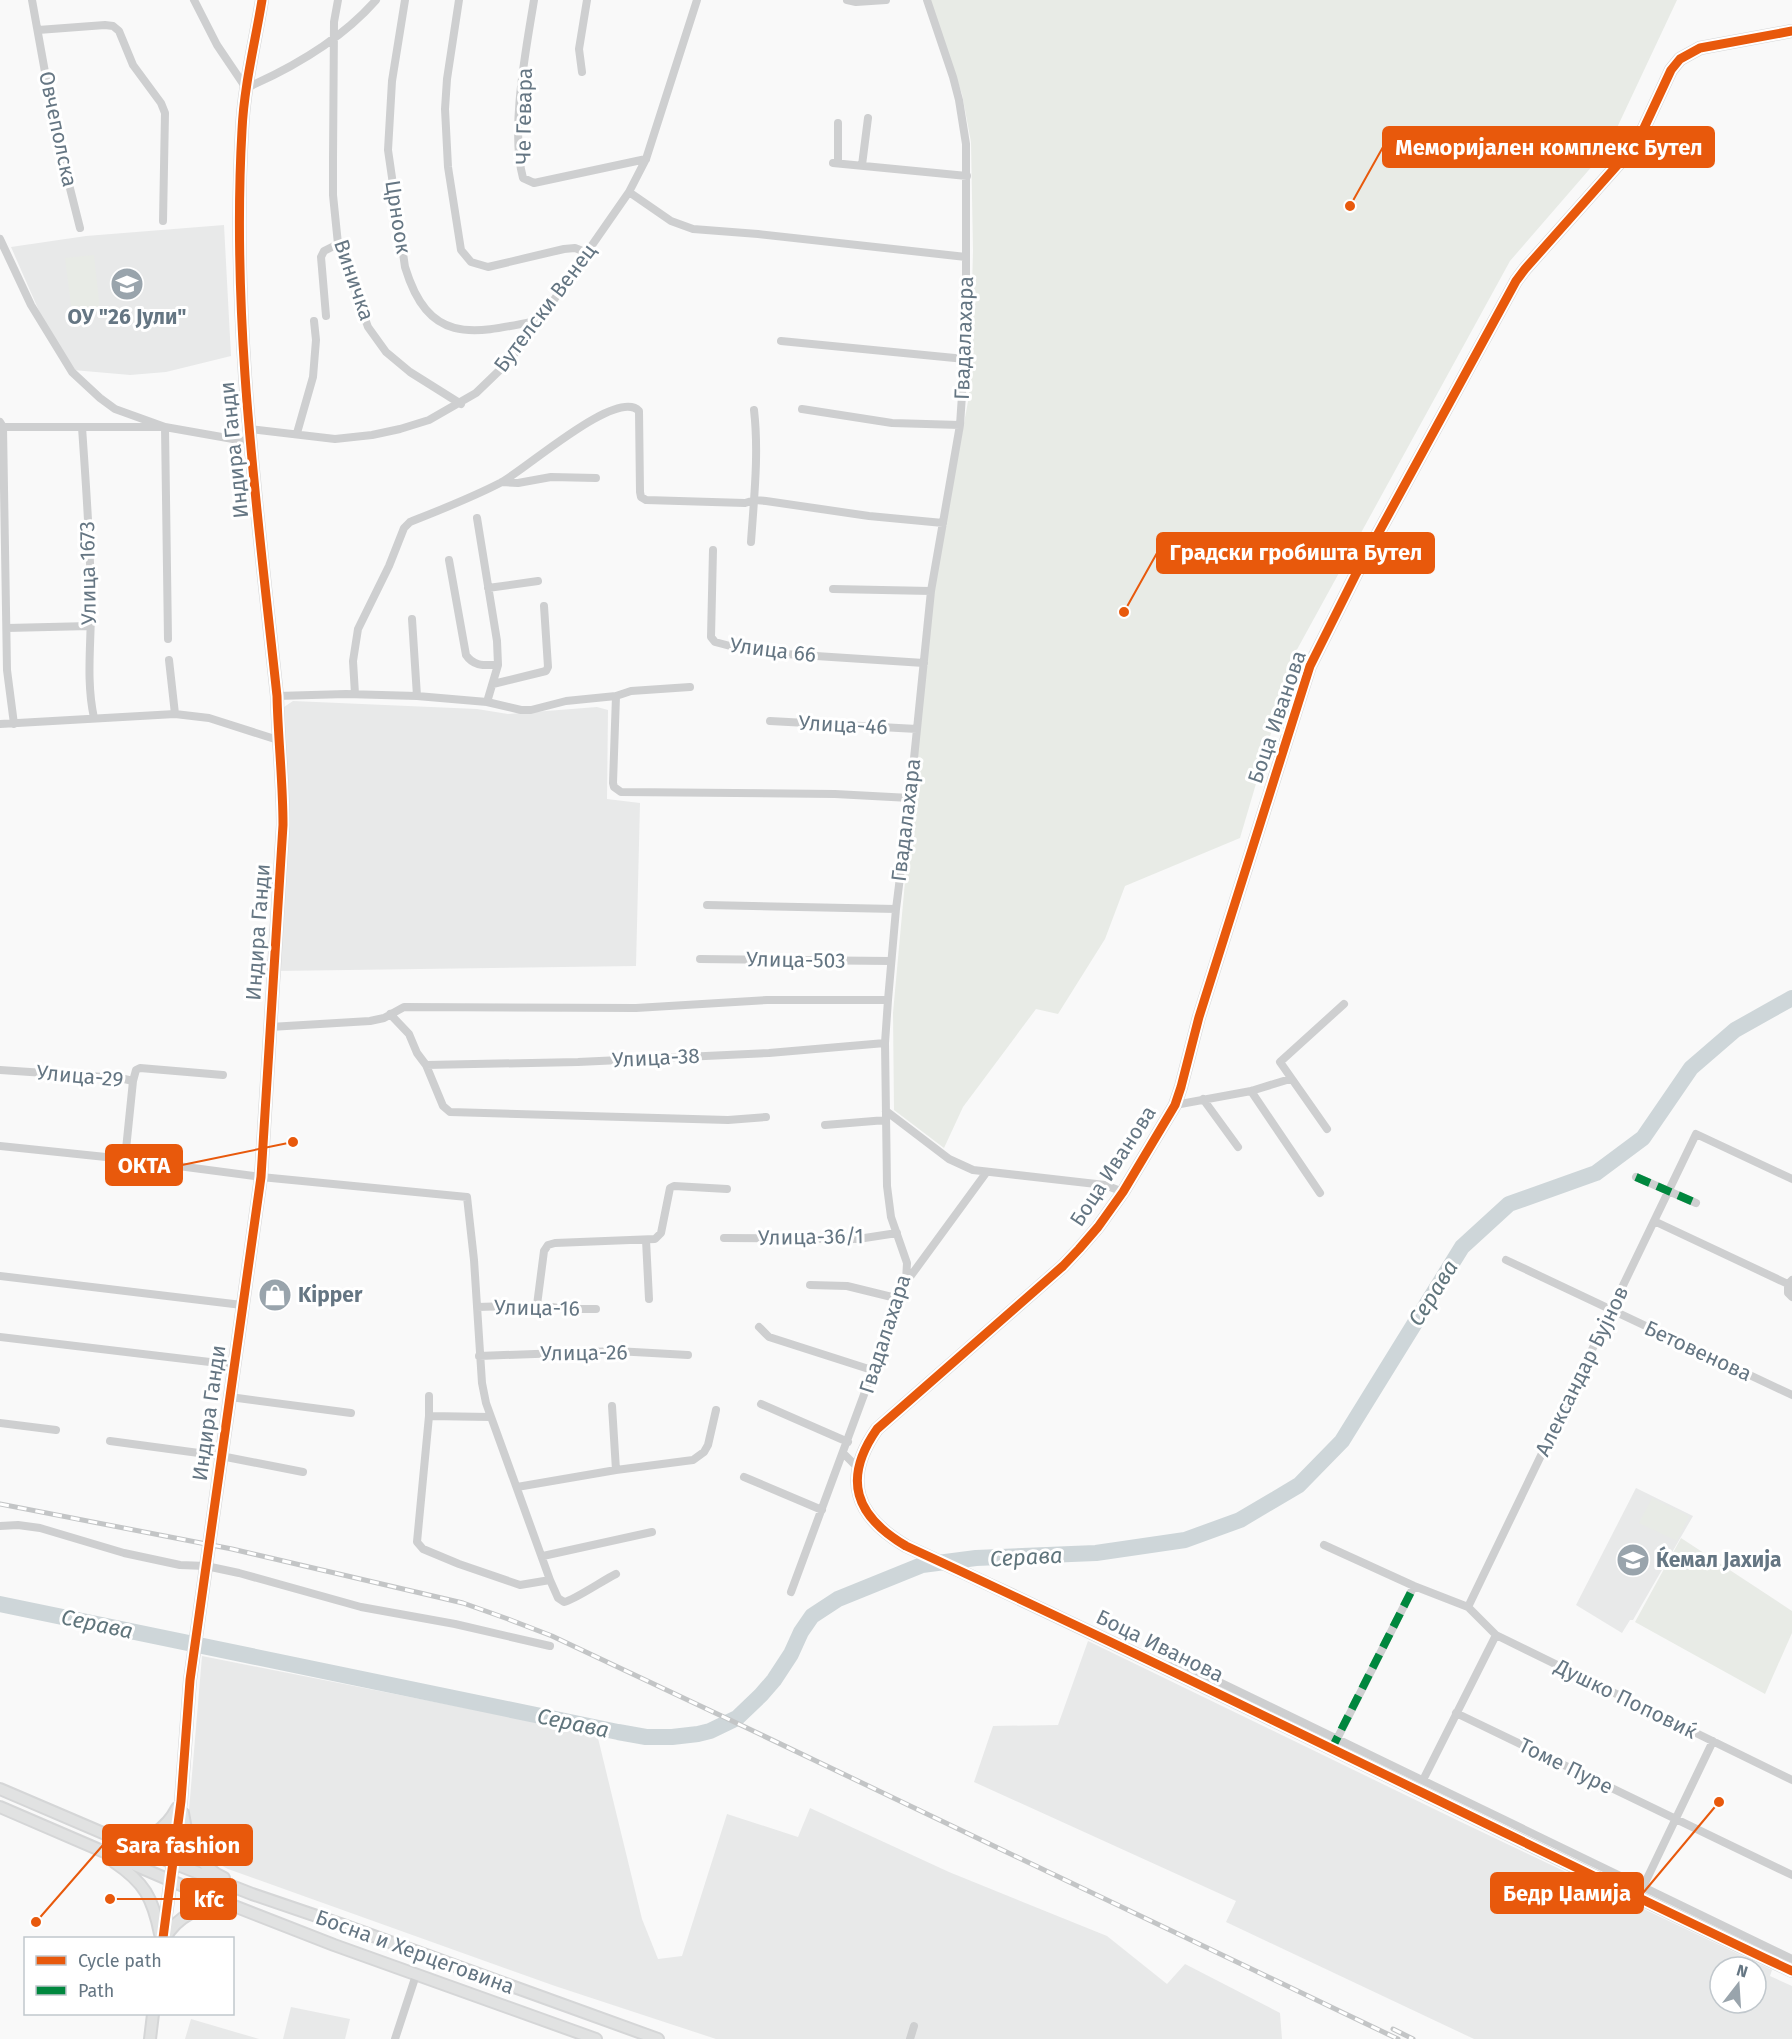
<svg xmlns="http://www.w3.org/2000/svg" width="1792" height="2039" viewBox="0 0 1792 2039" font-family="'Fira Sans',sans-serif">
  <rect width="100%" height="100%" fill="#f9f9f9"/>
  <path fill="#e8e9e9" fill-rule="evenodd" d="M224,225L231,356L166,372L130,375L73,370L43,320L11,247L86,236Z
    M293,701L477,709L508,714L597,707L608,710L607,799L640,803L636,966L276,971L281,709Z
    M1636,1488L1693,1516L1633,1620H1630L1622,1633L1576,1605Z
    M1088,1641L1461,1822L1772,1970L1770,1976L1792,1986V2039H1474L1226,1922L1236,1901L974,1782L993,1726L1058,1725ZM1720,1967H1756V2003H1720Z
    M202,1656L597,1734L642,1919L658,1959L682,1956L727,1814L798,1837L810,1808L949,1872L1107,1936L1167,1984L1185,1964L1280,2013L1282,2039H716L555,1986L228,1869L202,1855L194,1846L188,1822Z
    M291,2007L350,2019L345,2039H283Z
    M191,2019L259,2039H185Z"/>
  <path fill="#e8ebe6" d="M930,0H1677L1607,149L1510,261L1294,655L1240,838L1125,886L1105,939L1058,1014L1036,1009L963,1107L944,1148L894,1110L893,1013L925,663L937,569L969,396L973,251L971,142L962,94Z
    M94,255L100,310L72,313L65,258Z
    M1652,1498L1689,1516L1677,1541L1639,1523Z
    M1681,1538L1792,1611V1633L1765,1694L1635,1622Z"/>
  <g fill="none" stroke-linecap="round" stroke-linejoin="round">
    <path stroke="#ced6d9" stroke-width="16" d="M0,1604L618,1732L646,1737H672L698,1734L710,1731L737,1718L761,1695L774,1680L791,1654L801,1632L812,1616L838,1599L922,1565L976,1558L1096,1553L1185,1540L1240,1520L1299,1485L1342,1441L1462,1247L1509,1204L1596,1173L1643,1138L1691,1068L1735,1030L1792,998"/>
    <g stroke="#d5d6d7" stroke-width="14">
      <path id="secondary" d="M1792,31L1700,48L1680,59L1671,70L1644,128L1629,152L1525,269L1516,281L1356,574L1310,666L1199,1017L1181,1087L1175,1105L1123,1192L1098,1227L1079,1249L1063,1266L877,1429C842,1479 855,1516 906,1546C1204,1683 1496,1831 1792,1971
        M0,1789L173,1863L252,1894L343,1925L658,2039
        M0,1807L188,1888L334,1945L596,2039
        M183,1813C187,1840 197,1866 224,1878
        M123,1840C147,1842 166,1829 177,1808
        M114,1862C144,1882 153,1898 160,1934
        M163,1938L181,1801L190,1680L261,1177L283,825C283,782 278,739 277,696C257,508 231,320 242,130C244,86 255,43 262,0
        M165,1938C178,1915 200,1907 224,1902
        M150,2039L153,2014"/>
    </g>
    <path stroke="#cecfd0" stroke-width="8" d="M32,0L56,133L80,228
      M194,0L217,45L246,88C294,67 341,40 376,0
      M338,0L334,22L333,159V195L338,244L368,327L386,352L410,372L461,404
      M405,0L392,81L388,150L405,267C429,346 473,334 540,320
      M459,0L447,79L445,109L448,167L461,250L471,262L488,267L564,249L575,248L588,253
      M534,0C526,50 510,130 523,178L534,183L646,159
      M847,0L856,2L886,0
      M38,30L105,25L113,26L119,31L133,65L161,103L165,113L163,221
      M582,72L579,49L587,0
      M833,163L967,176
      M838,163V123
      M862,165L868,118
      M629,192L671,221L693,229L758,234L966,257
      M0,239L31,305L72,372L100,398L115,409L165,427L168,639
      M326,316L321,257L324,251L338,244
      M781,341L965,359
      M802,409L892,423L960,425
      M0,422L3,427L7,670L14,724
      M0,427H165L250,442
      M82,427C86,487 91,548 91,608C91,645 86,681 94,718
      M249,429L335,439L372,435L400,429L429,420L476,393L504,366L526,340L629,192L646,159L697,0
      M297,433L313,377L316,340L314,321
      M502,482L518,483L551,477L596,478
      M477,518L497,641L498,665L487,702
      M751,542C754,498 759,453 754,410
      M713,550L711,637L715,642L753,652L924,663
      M449,560L466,655C474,667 485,665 498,665
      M488,588L538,581
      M833,589L931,591
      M412,619L417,696
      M7,628L90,626
      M169,660L175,714
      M493,684L546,671L548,667L544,606
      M355,694L353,661L358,629L389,566L404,528L410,522C440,510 471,498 500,483C523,472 617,387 639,411L640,492L641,497L646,500L745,503L755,500L766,501L869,516L943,523
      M277,696L346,694L417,696L487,702L521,710H531L566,701L616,696L631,691L690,687
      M616,696L613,783L614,787L621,792L835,794L910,798
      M770,721L917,729
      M0,724L175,714L209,718L278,740
      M707,905L896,909
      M700,959L891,961
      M390,1014L409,1034L417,1053L426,1065L443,1106L450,1112L728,1120L766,1117
      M270,1027L370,1021L384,1018L404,1007L636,1008L767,1000H888
      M426,1065L578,1062L769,1053L885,1043
      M0,1070L120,1078L133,1081L136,1070L140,1068L223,1075
      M1251,1091L1320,1193
      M1203,1099L1238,1147
      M1175,1105L1251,1091L1290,1079
      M886,1111L949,1159L973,1170L1105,1185L1123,1192
      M825,1125L886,1120
      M1327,1129L1280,1062L1344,1004
      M0,1146L125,1159L261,1177L467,1197L474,1260L482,1383L486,1403L550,1580L558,1598L564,1602C573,1601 605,1579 616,1574
      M125,1159L133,1081
      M1636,1177L1696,1203
      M1654,1221L1788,1284L1792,1280
      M724,1238L858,1239L897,1233
      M646,1240L649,1299
      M1506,1260L1792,1395
      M0,1276L242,1305
      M907,1281L986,1173
      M1788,1284V1293L1792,1297
      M810,1285L847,1286L900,1299
      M537,1305L544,1251L548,1245L555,1243L655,1239L661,1233L670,1188L674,1186L727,1189
      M477,1307L537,1305L566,1309H596
      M759,1327L769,1337L875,1371
      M0,1337L235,1365
      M479,1356L616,1351L688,1355
      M429,1396V1416L417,1542L423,1549L459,1564L520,1585L550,1580
      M230,1397L351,1413
      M761,1404L848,1442
      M612,1406L616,1470
      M429,1416L490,1417
      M0,1423L56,1430
      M110,1441L221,1456L303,1472
      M844,1454L858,1468
      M744,1477L822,1510
      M517,1487L616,1470L693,1460L704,1452L708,1445L716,1410
      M0,1526L18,1525L40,1528L124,1553L180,1565L206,1566L239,1573L361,1607L455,1624L550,1646
      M1324,1545L1414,1586L1468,1607L1496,1635L1792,1780
      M543,1556L652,1532
      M791,1592L906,1281L907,1263L891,1217L887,1186L885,1043L888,1000L896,909L910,798L931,591L960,425L966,335V144L959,100L953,77L927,0
      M1468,1607L1696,1134L1792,1179
      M1166,1668L1176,1661L1792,1959
      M1456,1713L1792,1875
      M1335,1743L1414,1586
      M1423,1780L1496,1635
      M1643,1887L1713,1741
      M395,2039L416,1975
      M910,2039L914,2026"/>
    <use href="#secondary" stroke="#e1e2e2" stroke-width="10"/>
    <g stroke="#c3c5c6" stroke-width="5">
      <path id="rail" d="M0,1504L232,1549L463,1603L508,1619L552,1636L745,1727L1398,2039
        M1393,2029L1413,2039"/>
    </g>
    <use href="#rail" stroke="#fff" stroke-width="3" stroke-dasharray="9" stroke-linecap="butt"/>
    <path stroke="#00873e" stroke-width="8" stroke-dasharray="15 8" stroke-linecap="butt" d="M1636,1177L1696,1203
      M1331,1750L1414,1586"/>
    <g stroke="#fff" stroke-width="13">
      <path id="cycleway" d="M1792,31L1700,48L1680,59L1671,70L1644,128L1629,152L1525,269L1516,281L1356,574L1310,666L1199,1017L1181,1087L1175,1105L1123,1192L1098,1227L1079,1249L1063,1266L877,1429C842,1479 855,1516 906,1546C1204,1683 1496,1831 1792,1971
        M163,1938L181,1801L190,1680L261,1177L283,825C283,782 278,739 277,696C257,508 231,320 242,130C244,86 255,43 262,0"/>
    </g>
    <use href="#cycleway" stroke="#e8590c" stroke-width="9"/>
  </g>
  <defs>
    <g id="school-disc" transform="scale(1.725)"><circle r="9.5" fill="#99a4ac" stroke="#fff"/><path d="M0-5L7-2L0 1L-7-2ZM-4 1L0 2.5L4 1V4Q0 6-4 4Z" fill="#fff"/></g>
    <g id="shop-disc" transform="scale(1.725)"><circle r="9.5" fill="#99a4ac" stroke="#fff"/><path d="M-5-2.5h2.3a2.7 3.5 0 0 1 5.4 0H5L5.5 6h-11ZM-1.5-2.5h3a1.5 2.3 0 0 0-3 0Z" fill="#fff"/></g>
  </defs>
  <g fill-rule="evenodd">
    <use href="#school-disc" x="127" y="284"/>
    <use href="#shop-disc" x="275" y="1295"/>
    <use href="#school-disc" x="1633" y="1560"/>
  </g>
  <g text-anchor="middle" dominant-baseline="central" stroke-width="6" stroke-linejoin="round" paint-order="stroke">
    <g font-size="21" fill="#657683" stroke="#fff">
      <text transform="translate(524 116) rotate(-89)">Че Гевара</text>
      <text transform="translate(58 129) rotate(78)">Овчеполска</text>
      <text transform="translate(398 217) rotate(81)">Црноок</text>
      <text transform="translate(354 280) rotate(71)">Виничка</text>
      <text transform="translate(545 308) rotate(-53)">Бутелски Венец</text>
      <text transform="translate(964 338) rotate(-88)">Гвадалахара</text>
      <text transform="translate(234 450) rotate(-96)">Индира Ганди</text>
      <text transform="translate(88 573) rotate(-91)">Улица 1673</text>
      <text transform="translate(773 650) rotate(7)">Улица 66</text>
      <text transform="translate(1277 717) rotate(-71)">Боца Иванова</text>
      <text transform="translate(843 725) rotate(3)">Улица-46</text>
      <text transform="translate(906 820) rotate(-83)">Гвадалахара</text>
      <text transform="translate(258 932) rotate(-86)">Индира Ганди</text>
      <text transform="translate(796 960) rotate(1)">Улица-503</text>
      <text transform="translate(656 1058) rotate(-3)">Улица-38</text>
      <text transform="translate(80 1076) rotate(5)">Улица-29</text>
      <text transform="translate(1113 1166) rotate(-57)">Боца Иванова</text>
      <text transform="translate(811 1237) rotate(-1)">Улица-36/1</text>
      <text transform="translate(537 1308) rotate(1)">Улица-16</text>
      <text transform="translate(885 1334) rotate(-72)">Гвадалахара</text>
      <text transform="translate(1698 1351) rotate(25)">Бетовенова</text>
      <text transform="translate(584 1353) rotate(-1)">Улица-26</text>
      <text transform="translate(1582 1371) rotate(-64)">Александар Бујнов</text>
      <text transform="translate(209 1413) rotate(-82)">Индира Ганди</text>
      <text transform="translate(1160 1646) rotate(26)">Боца Иванова</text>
      <text transform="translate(1626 1699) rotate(26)">Душко Поповиќ</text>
      <text transform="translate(1566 1766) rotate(26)">Томе Пуре</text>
      <text transform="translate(415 1952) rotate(20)">Босна и Херцеговина</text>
    </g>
    <g font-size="21" font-weight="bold" fill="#657683" stroke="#fff" text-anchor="start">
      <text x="127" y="317" text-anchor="middle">ОУ "26 Јули"</text>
      <text x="298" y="1295">Kipper</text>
      <text x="1656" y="1560">Ќемал Јахија</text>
    </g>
    <g font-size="22" font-style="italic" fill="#60757c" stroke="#fff">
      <text transform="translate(1433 1293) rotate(-58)">Серава</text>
      <text transform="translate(1026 1557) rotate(-3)">Серава</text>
      <text transform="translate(97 1624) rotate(12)">Серава</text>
      <text transform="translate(573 1723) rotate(12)">Серава</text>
    </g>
  </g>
  <path fill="none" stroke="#e8590c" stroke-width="2" d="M1350 206L1383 147M1124 612L1157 553M293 1142L182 1165M36 1922L103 1845M1719 1802L1643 1893M110 1899L181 1899"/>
  <g fill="#e8590c" stroke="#fff" stroke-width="2">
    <circle cx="1350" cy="206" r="6"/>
    <circle cx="1124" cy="612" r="6"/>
    <circle cx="293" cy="1142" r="6"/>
    <circle cx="36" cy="1922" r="6"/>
    <circle cx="1719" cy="1802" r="6"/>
    <circle cx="110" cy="1899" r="6"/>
  </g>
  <g fill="#e8590c" stroke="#e8590c" stroke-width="2">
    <rect x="1383" y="127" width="331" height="40" rx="6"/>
    <rect x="1157" y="533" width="277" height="40" rx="6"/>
    <rect x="106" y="1145" width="76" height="40" rx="6"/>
    <rect x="103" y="1825" width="149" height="40" rx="6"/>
    <rect x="1491" y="1873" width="152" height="40" rx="6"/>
    <rect x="181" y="1879" width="55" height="40" rx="6"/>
  </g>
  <g font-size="22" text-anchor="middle" font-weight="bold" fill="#fff">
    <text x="1549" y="155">Меморијален комплекс Бутел</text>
    <text x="1296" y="560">Градски гробишта Бутел</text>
    <text x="144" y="1173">ОКТА</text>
    <text x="178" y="1853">Sara fashion</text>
    <text x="1567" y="1901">Бедр Џамија</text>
    <text x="209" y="1907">kfc</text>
  </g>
  <rect x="24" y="1937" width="210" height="78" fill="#ffffff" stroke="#c1c8cd" stroke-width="1.5"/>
  <rect x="36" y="1956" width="30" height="9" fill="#e8590c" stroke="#c1c8cd" stroke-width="1.5"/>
  <text x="78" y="1967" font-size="18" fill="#657683">Cycle path</text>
  <rect x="36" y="1986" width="30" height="9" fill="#00873e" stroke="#c1c8cd" stroke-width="1.5"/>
  <text x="78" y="1997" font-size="18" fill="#657683">Path</text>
  <g transform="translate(1738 1985) rotate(17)"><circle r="28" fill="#ffffff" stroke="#c1c8cd" stroke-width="1.5"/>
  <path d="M0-4.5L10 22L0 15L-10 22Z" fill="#99a4ac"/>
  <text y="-9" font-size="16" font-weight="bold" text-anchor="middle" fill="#657683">N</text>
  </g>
</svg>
